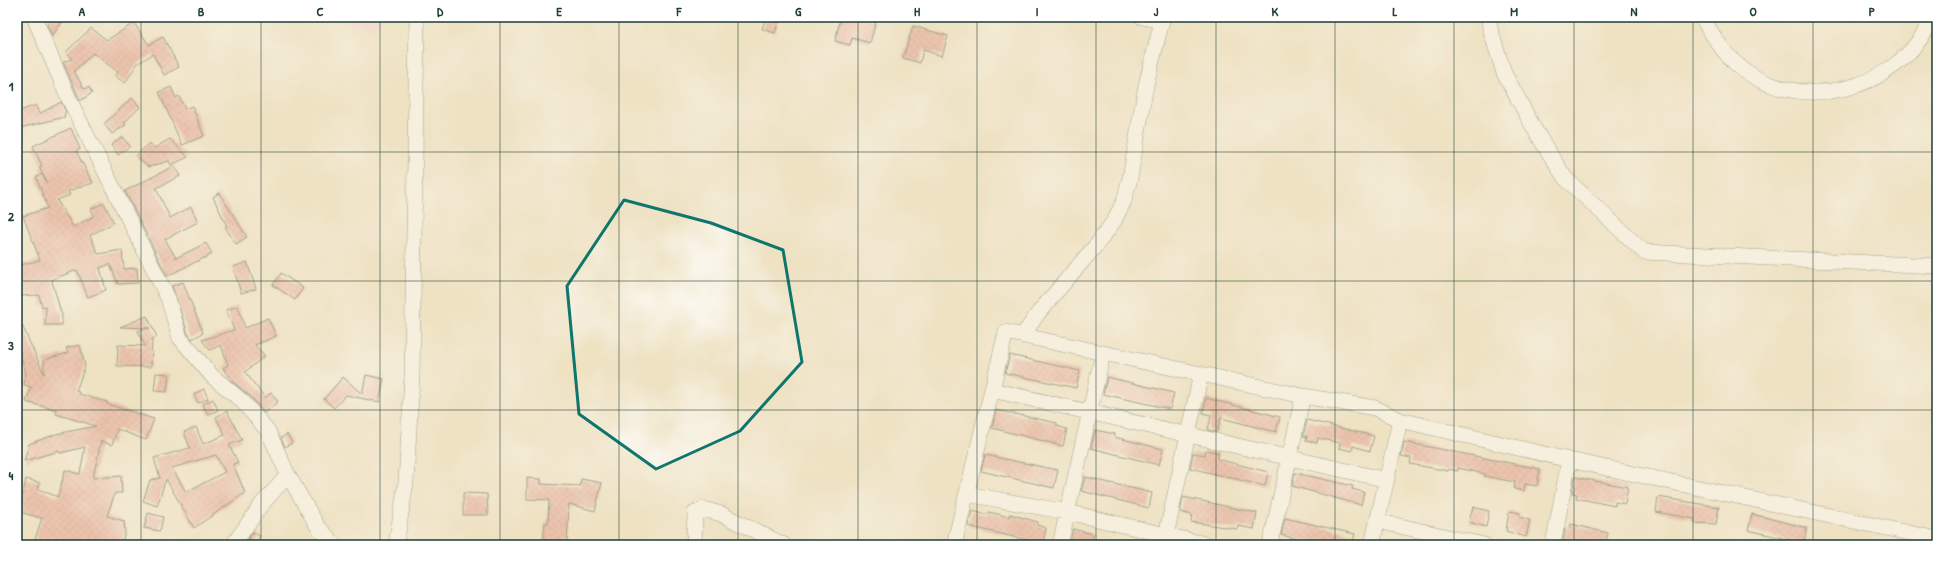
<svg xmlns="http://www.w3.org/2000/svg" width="1954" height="562" viewBox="0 0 1954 562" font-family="'Patrick Hand',sans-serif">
  <defs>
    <pattern id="building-cross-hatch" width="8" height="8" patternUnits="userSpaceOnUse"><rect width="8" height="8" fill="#e99e91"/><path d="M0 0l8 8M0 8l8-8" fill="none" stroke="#bc8277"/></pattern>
  </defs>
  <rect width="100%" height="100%" fill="#fff"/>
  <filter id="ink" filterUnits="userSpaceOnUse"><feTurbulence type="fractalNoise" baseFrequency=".025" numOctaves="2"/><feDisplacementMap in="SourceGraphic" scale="8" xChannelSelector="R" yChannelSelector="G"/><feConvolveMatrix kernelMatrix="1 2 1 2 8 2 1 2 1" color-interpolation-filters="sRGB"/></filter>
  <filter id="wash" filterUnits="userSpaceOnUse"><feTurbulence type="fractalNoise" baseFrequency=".012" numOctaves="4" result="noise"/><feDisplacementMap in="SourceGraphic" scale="16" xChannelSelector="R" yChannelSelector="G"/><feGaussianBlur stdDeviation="0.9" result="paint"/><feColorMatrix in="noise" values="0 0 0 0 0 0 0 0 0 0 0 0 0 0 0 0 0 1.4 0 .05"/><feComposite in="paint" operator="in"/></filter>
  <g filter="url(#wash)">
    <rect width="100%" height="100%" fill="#eee2c3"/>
    <path fill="#f6cfd9" d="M320,17H382L379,30Z"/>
    <g id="blocks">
      <path fill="url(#building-cross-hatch)" fill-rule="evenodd" d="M53,17H66L52,36L47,25Z
        M766,17H780L775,33L762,29Z
        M841,17H861L876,21L870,43L852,38L850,45L835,41Z
        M134,23L149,45L163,37L179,67L164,75L153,54L137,64L125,83L115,76L118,72L93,53L74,71L84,89L89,87L92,93L80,101L63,62L72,59L66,52L91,28L107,40Z
        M913,26L948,36L942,56L923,50L920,63L903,58Z
        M171,87L176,98L179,96L185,109L192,106L204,136L182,145L159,92Z
        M132,98L140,107L124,123L126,125L112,134L104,124Z
        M61,102L66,112L64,114L65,117L20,128L17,112L36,105L39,114Z
        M71,128L80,149L76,151L93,183L68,191L70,195L57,200L73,227L94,216L91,209L104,203L114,223L90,235L98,254L122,250L124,269L137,268L138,283L118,284L110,264L100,268L106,290L88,297L77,270L53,279L52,281L61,313L62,314V325H45L46,306L42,307L39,295L17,296V266L40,260L23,216L48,208L36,177L42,174L47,183L39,167L42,166L33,146Z
        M122,137L130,146L118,155L111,145Z
        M170,139L188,157L171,165L169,161L148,167L136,156L149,143L154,148Z
        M174,166L180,176L156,188L170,218L191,207L198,222L165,239L176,258L206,243L212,254L167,276L125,191Z
        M219,193L247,237L236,244L225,227L227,226L213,197Z
        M247,262L256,289L241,293L233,267Z
        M281,273L303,288L295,300L273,285Z
        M183,282L203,333L192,339L188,334L172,286Z
        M238,306L245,328L268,318L276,336L255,345L265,356L245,372L265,398L271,393L278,402L264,413L250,396L233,382L223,368L228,365L221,345L210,350L202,340L234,330L226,310Z
        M17,314L44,374V360L68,353L66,348L80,345L85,366L76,391L79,392V394L107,402V404L154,419L146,440L117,429L112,445L101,441L93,478L121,476L122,493H115L107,516L124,521L125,532L121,545H33L42,518L19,512L26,479L40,483L38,489L58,497L65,470L80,474L85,447L60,453L59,451L24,461L29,444L56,434L96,426L56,414L57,410L26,402L31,387L24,385L26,374L17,343Z
        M147,316L157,337L152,339L151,367L117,366L118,345L145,346L138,331L150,328L120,327Z
        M1010,355L1080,371L1076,388L1005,373Z
        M156,373L169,374L167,392L154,391Z
        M366,375L384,379L379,402L346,395L334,408L324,399L343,377L362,394Z
        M1107,377L1174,393L1170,409L1103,394Z
        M204,389L208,399L198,403L194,394Z
        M1206,398L1280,417L1276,432L1221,418L1217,432L1208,430L1211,415L1203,413Z
        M213,399L218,410L208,415L203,404Z
        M996,410L1057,423V426L1067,429L1063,446L992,428Z
        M227,411L242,440L229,445L238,462L233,464L245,493L194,528L166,479L157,506L143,501L150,480L160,478L154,458L190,448L184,432L196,427L203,444L225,435L216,417ZM216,455L225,472L186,492L172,468Z
        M1307,420L1374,436L1370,451L1353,446L1352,451L1339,448L1340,443L1318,438L1317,443L1306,441L1307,436H1303Z
        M1095,430L1115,434L1114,437L1163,449L1159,465L1091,448Z
        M287,434L292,443L285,447L281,438Z
        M1404,442L1540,469L1537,486L1525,484L1524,491L1514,489L1515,482L1484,476L1485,474L1458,468V471L1449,469L1448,471L1410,464L1411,458L1401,456Z
        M1206,450L1219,453L1217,459L1268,472L1265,486L1190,468L1193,453L1205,455Z
        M985,455L1058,470L1054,488L981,471Z
        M1295,473L1353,486L1352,489L1364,492L1361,505L1292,486Z
        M1085,477L1152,493L1149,508L1081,491Z
        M1575,477L1628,487L1625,504L1615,502V506L1576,498L1577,494L1572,493Z
        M527,478L541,479V484L580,486L581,479L602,483L595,511L569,504L567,545H543L545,523H548L549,500L527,499Z
        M463,493L487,494L488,515H463Z
        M1183,497L1257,513L1254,529L1238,526L1237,529L1191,522L1192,515L1180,512Z
        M1658,497L1719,507L1716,524L1694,523L1695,519L1656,512Z
        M1473,507L1489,511L1486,527L1469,522Z
        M972,511L988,515L989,512L1009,517L1010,514L1038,522L1037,525L1046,528L1043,544L968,526Z
        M1509,511L1520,513L1519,517L1530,520L1526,537L1506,531Z
        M148,513L163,517L160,531L144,528Z
        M1752,514L1807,528L1804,543L1748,530Z
        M1285,518L1355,534L1352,545H1323L1281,535Z
        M1571,524L1608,533L1605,545H1574L1563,542L1565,528L1570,529Z
        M1073,529L1093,534L1091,545H1069Z
        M253,532L260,536L254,545H244Z"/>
    </g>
  </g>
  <g filter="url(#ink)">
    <use href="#blocks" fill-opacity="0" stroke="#3e5649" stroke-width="1"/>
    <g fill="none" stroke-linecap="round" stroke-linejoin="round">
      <g stroke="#3e5649" stroke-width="16">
        <path id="minor" d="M34,17L69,99L168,298L180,338L212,376L243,402L268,431L288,475L318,527L335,545
          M1142,17L1162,21
          M1489,17L1490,28L1504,73L1536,132L1565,178L1644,252L1937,266
          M1702,17C1711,33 1720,48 1733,61C1793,118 1901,93 1932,17
          M1023,335L1039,312L1098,243L1114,221L1124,201L1130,178L1146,85L1163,17
          M992,390L1387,480
          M967,494L1067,512L1209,545
          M1377,521L1484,545
          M233,545L261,505L288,475
          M396,545L406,482L412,376L417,17
          M694,545L695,513L703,509L721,514L784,545
          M954,545L1006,332L1303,396L1375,408L1400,420L1569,460L1937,539
          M1060,545L1103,353
          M1164,545L1201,374
          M1270,545L1303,396
          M1372,545L1400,420
          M1553,545L1569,460"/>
      </g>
      <use href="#minor" stroke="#fff" stroke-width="15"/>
    </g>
  </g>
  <path d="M0 0H1954V562H0ZM624,200L711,223L783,250L802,362L740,431L656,469L579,414L567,286Z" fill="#eee2c3" fill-opacity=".55" fill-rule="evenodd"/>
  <path fill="none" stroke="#0f766e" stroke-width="3" stroke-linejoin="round" d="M624,200L711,223L783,250L802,362L740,431L656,469L579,414L567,286Z"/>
  <path fill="none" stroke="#1f3d34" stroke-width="1" stroke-opacity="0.55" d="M141,17V545M261,17V545M380,17V545M500,17V545M619,17V545M738,17V545M858,17V545M977,17V545M1096,17V545M1216,17V545M1335,17V545M1454,17V545M1574,17V545M1693,17V545M1813,17V545M17,152H1937M17,281H1937M17,410H1937"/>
  <rect width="1954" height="562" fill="none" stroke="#fff" stroke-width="44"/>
  <rect x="22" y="22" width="1910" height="518" fill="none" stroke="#1f3d34" stroke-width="1.5"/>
  <g font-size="13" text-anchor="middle" font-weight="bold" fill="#1f3d34">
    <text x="82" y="16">A</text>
    <text x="201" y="16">B</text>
    <text x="320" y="16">C</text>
    <text x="440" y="16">D</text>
    <text x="559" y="16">E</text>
    <text x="679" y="16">F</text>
    <text x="798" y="16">G</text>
    <text x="917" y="16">H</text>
    <text x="1037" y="16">I</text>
    <text x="1156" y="16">J</text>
    <text x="1275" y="16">K</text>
    <text x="1395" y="16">L</text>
    <text x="1514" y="16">M</text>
    <text x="1634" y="16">N</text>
    <text x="1753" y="16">O</text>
    <text x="1872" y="16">P</text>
    <text x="11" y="91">1</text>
    <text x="11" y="221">2</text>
    <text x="11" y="350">3</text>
    <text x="11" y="480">4</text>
  </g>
</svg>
